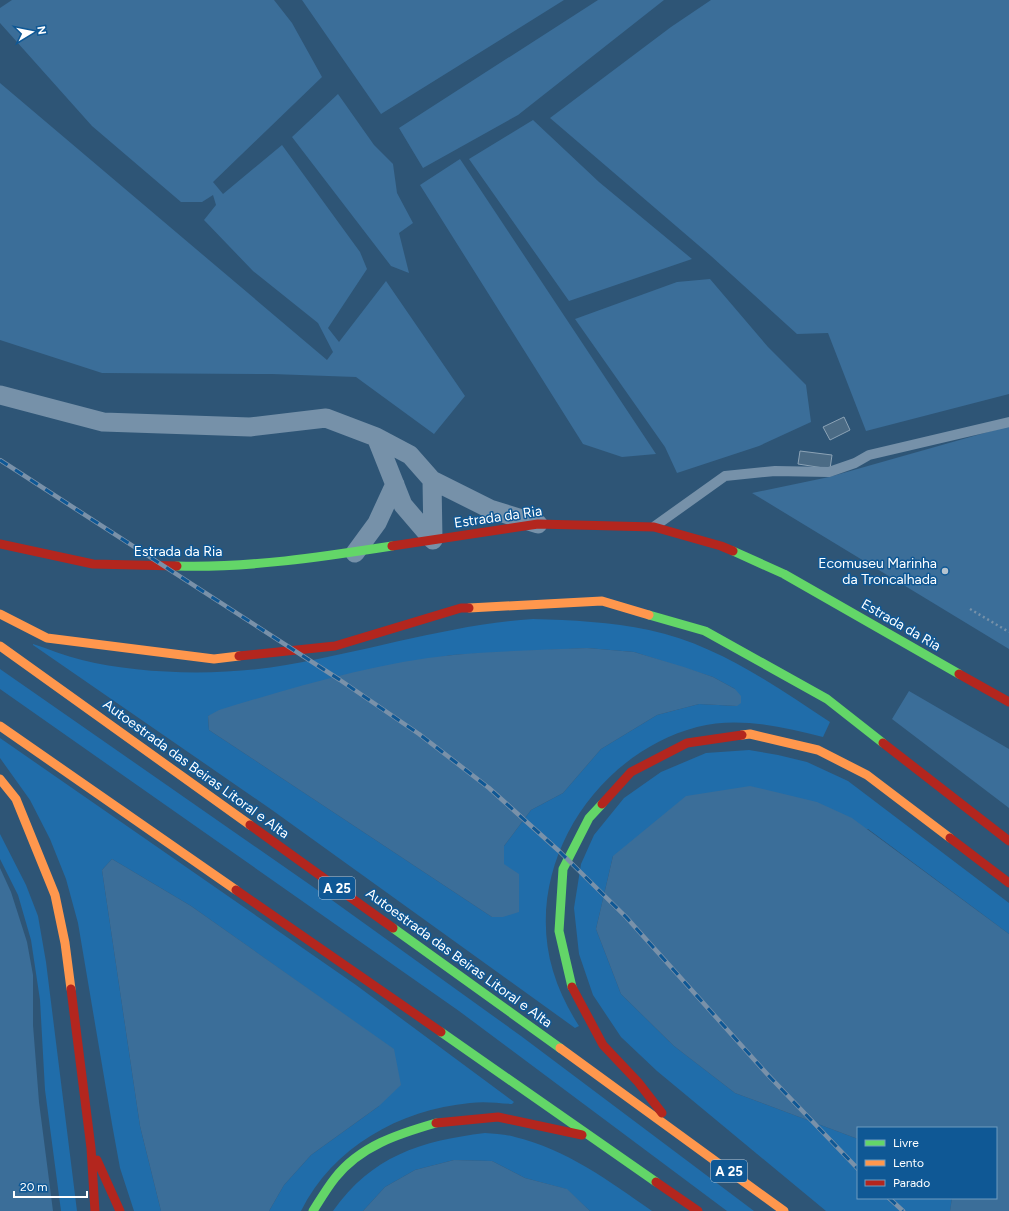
<svg xmlns="http://www.w3.org/2000/svg" width="1009" height="1211" viewBox="0 0 1009 1211" font-family="Figtree,sans-serif">
  <rect width="100%" height="100%" fill="#2e5576"/>
  <path fill="#206daa" fill-rule="evenodd" d="M533,619C572,620 611,622 649,630C716,644 774,685 830,722L823,737C782,727 739,716 697,727C595,754 522,867 553,971C559,991 568,1009 579,1026L575,1028L272,810L33,645V644C49,649 65,656 82,660C142,675 225,676 286,665C370,651 448,625 533,619ZM587,648L634,652L713,677L735,689L737,706L699,704L657,715L601,749L563,793L531,810L504,846V864L492,917L209,730L208,716L394,665L452,655Z
    M0,669L329,898L521,1036L754,1211H727L459,1011L0,689Z
    M0,738L356,985L514,1102L512,1104C498,1103 484,1101 470,1103C399,1110 333,1147 301,1211H269L284,1185L311,1155L379,1106L394,1050L191,906L112,859L102,870L140,1126L161,1211H134L120,1168L112,1124L78,923L66,879L50,839L30,800L0,758Z
    M749,750L778,755L807,762L848,781L1009,903V934L868,829L613,856L596,929L621,994L674,1046L735,1093L858,1139V1198H952L950,1211H826L657,1071L621,1037L593,995L579,954L574,908L581,864L594,835L624,798L661,772L706,753Z
    M0,834L26,885L38,916L46,962L77,1211H61L45,1090L40,1000L31,940L18,895L0,859Z
    M485,1133C495,1134 506,1134 515,1137C566,1149 609,1181 652,1211H590L566,1189L525,1178L492,1161L454,1160L415,1170L385,1187L363,1211H333C372,1156 420,1141 485,1133Z"/>
  <path fill="#3b6e99" d="M12,0H274L292,23L322,77L213,182L223,194L282,145L360,252L367,269L328,328L339,342L386,281L465,396L434,434L356,377L272,374L102,373L0,340V83L327,360L333,352L318,323L253,271L204,220L216,205L213,195L202,202H181L92,126L0,23V8Z
    M302,0H564L381,114Z
    M598,0H664L518,115L423,168L399,128Z
    M711,0H1009V394L866,431L828,333L797,334L711,256L550,118L671,27Z
    M338,94L374,145L393,164L397,193L413,223L399,233L409,273L391,266L292,137Z
    M533,120L599,182L692,259L569,301L469,159Z
    M460,159L656,454L622,457L583,444L420,185Z
    M710,279L768,347L806,385L811,422L759,446L677,473L665,447L575,319L677,282Z
    M1009,426V649L752,493L829,477Z
    M587,648L634,652L684,667L713,677L735,689L741,696V703L737,706L699,704L657,715L601,749L563,793L531,810L504,846V864L519,874V912L503,917H492L209,730L208,716L219,710C295,687 374,663 453,655C497,651 542,650 587,648Z
    M909,691L1009,749V808L892,719Z
    M750,786L817,802L852,818L1009,934V1211H950L952,1198H996V1128H858V1139L735,1093L674,1046L621,994L596,929L613,856L686,796Z
    M112,859L191,906L394,1049L401,1085L379,1106L311,1155L284,1185L269,1211H161L140,1126L102,870Z
    M0,868L11,892L27,942L33,975V1025L39,1102L53,1211H0Z
    M454,1160L492,1161L525,1178L567,1189L590,1211H363L385,1187L415,1170Z"/>
  <path fill="#4b6b85" stroke="#8ca3b6" d="M844,417L850,430L830,440L823,427Z
    M800,451L832,455L830,469L798,464Z"/>
  <g fill="none" stroke-linecap="round" stroke-linejoin="round">
    <path stroke="#7691a9" stroke-width="2.5" stroke-dasharray="2 3" stroke-linecap="butt" d="M970,609L1009,632"/>
    <path stroke="#7691a9" stroke-width="10" d="M655,526L725,476L775,471L829,472L855,463L869,455L1009,422"/>
    <path stroke="#7691a9" stroke-width="19" d="M0,395L103,422L250,427L326,418L376,437L410,455L432,480L490,509L538,524
      M376,437L403,505L433,540
      M432,480L433,540
      M355,553L377,523L395,484"/>
    <path stroke="#63d668" stroke-width="9" d="M733,551L784,574L959,674
      M177,566C250,568 321,557 392,546
      M649,615L705,631L827,699L883,743
      M393,928L560,1048
      M572,987L559,931L563,869L589,818L602,804
      M441,1032L656,1182
      M313,1211C320,1200 327,1188 335,1178C360,1146 398,1134 436,1123"/>
    <path stroke="#ff974d" stroke-width="9" d="M469,608L602,601L649,615
      M0,614L47,638L214,659L239,656
      M0,646L250,825
      M0,726L236,890
      M742,735L750,734L818,750L867,775L950,838
      M0,779L16,799L55,895L65,943L71,989
      M560,1048L784,1211"/>
    <path stroke="#b3261e" stroke-width="9" d="M0,544L93,564L177,566
      M392,546L538,524L654,527L721,546L733,551
      M239,656L335,646L461,608H469
      M959,674L1009,702
      M883,743L1009,841
      M602,804L631,772L687,743L742,735
      M250,825L393,928
      M950,838L1009,883
      M236,890L441,1032
      M572,987L603,1045L638,1082L662,1113
      M71,989L91,1148L95,1211
      M436,1123L498,1117L582,1135
      M97,1160L120,1211
      M656,1182L698,1211"/>
    <g stroke="#7991a9" stroke-width="4.5">
      <path id="rail" d="M0,460L340,680L419,734L489,788L559,851L626,917L768,1075L858,1169
        M889,1198L903,1211"/>
    </g>
    <use href="#rail" stroke="#0f5895" stroke-width="3" stroke-dasharray="9" stroke-linecap="butt"/>
  </g>
  <circle fill="#b6c4cf" stroke="#0f5895" stroke-width="1.5" cx="945" cy="571" r="4"/>
  <g text-anchor="middle" dominant-baseline="central" stroke-width="3" stroke-linejoin="round" paint-order="stroke">
    <g fill="#0f5895" stroke="#b7cddf" stroke-width="1">
      <rect x="319" y="877" width="36" height="22" rx="3"/>
      <rect x="711" y="1160" width="36" height="22" rx="3"/>
    </g>
    <g font-size="13" font-weight="bold" fill="#fff">
      <text x="337" y="888">A 25</text>
      <text x="729" y="1171">A 25</text>
    </g>
    <g font-size="14" fill="#fff" stroke="#0f5895">
      <text transform="translate(498 517) rotate(-8)">Estrada da Ria</text>
      <text x="178" y="551">Estrada da Ria</text>
      <text transform="translate(901 625) rotate(30)">Estrada da Ria</text>
      <text transform="translate(196 769) rotate(36)">Autoestrada das Beiras Litoral e Alta</text>
      <text transform="translate(459 958) rotate(36)">Autoestrada das Beiras Litoral e Alta</text>
    </g>
    <g font-size="14" fill="#fff" stroke="#0f5895" text-anchor="end">
      <text x="937" y="563">Ecomuseu Marinha<tspan x="937" dy="16">da Troncalhada</tspan></text>
    </g>
  </g>
  <rect x="857" y="1127" width="140" height="72" fill="#0f5895" stroke="#6f9bbf"/>
  <rect x="865" y="1140" width="20" height="6" fill="#63d668" stroke="#6f9bbf"/>
  <text x="893" y="1147" font-size="12" fill="#ffffff">Livre</text>
  <rect x="865" y="1160" width="20" height="6" fill="#ff974d" stroke="#6f9bbf"/>
  <text x="893" y="1167" font-size="12" fill="#ffffff">Lento</text>
  <rect x="865" y="1180" width="20" height="6" fill="#b3261e" stroke="#6f9bbf"/>
  <text x="893" y="1187" font-size="12" fill="#ffffff">Parado</text>
  <g transform="translate(32 32) rotate(80)" stroke="#0f5895" stroke-width="3" paint-order="stroke">
  <path d="M0-3L7 15L0 10L-7 15Z" fill="#ffffff"/>
  <text y="-6" font-size="11" font-weight="bold" text-anchor="middle" fill="#ffffff">N</text>
  </g>
  <path d="M14 1191v6h73v-6" fill="none" stroke="#ffffff" stroke-width="2"/>
  <text x="20" y="1191" font-size="12" fill="#ffffff" stroke="#0f5895" stroke-width="3" paint-order="stroke">20 m</text>
</svg>
